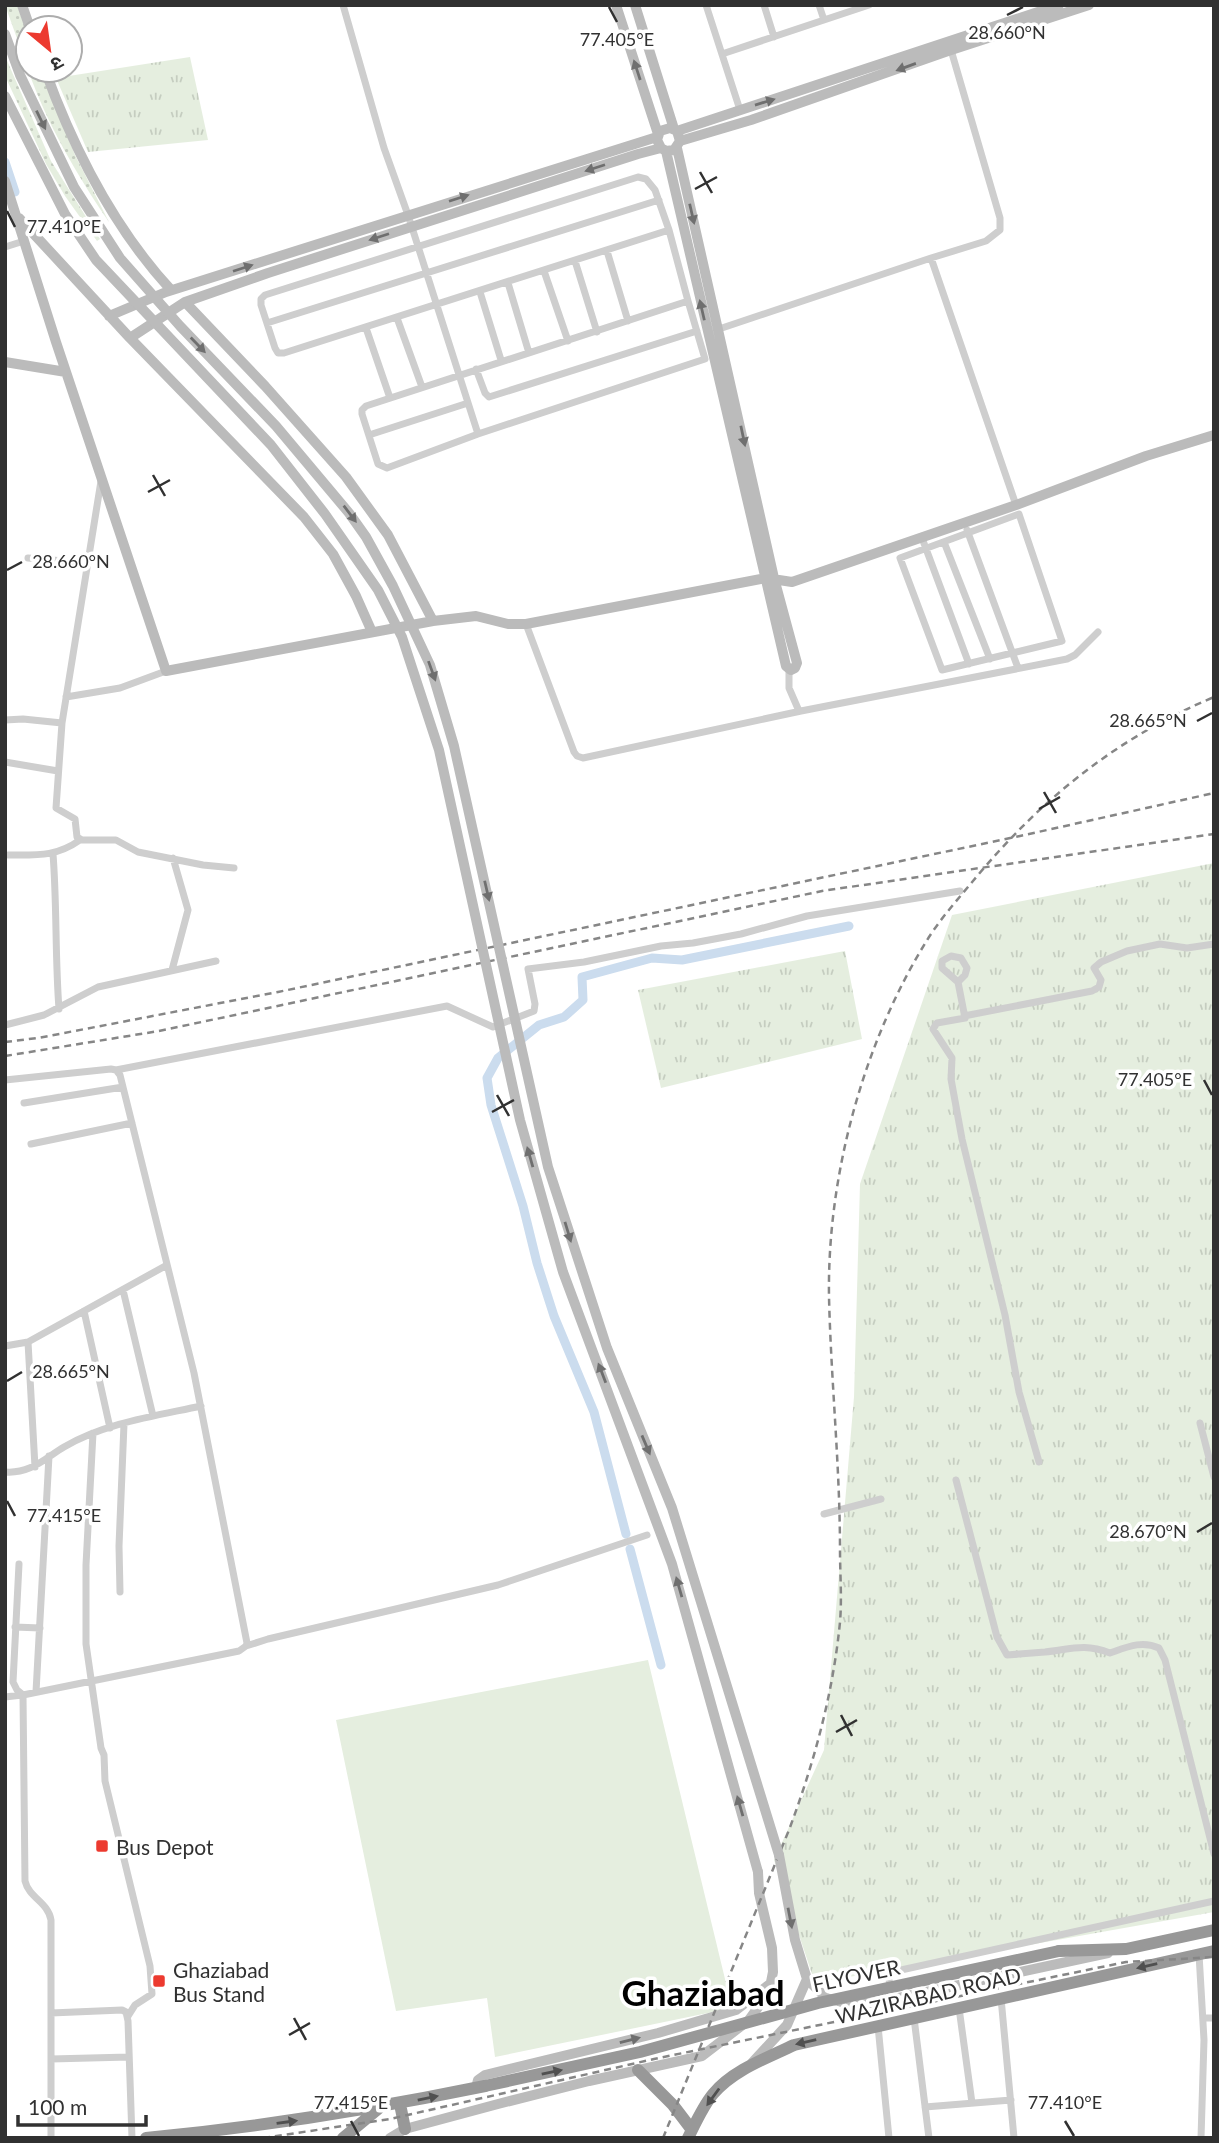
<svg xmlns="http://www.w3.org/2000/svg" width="1219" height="2143" viewBox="0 0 1219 2143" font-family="Lato,'Noto Sans Devanagari',sans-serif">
  <defs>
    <pattern id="grass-tufts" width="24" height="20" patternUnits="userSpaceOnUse" patternTransform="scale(1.75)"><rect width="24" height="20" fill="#e5eedf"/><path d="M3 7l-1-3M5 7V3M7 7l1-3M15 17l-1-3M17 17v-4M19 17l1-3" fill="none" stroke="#c5cdc0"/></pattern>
    <pattern id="garden-dots" width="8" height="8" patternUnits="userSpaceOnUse" patternTransform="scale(1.75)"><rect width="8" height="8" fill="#e5eedf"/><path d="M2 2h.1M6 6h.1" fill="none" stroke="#c5cdc0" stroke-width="1.8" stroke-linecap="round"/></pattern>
  </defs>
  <rect width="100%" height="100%" fill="#fff"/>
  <path fill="url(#grass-tufts)" d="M190,57L208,140L88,152L56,78Z
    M1214,863V1912L815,1983L774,1860L824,1750L854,1397L860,1184L952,915Z
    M845,951L862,1039L661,1088L638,990Z"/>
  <path fill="url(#garden-dots)" d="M5,5H17L28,36V69Z
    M5,56L51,161L100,239L97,241L65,196L46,164L5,76Z
    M28,70H40L75,155L109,222C77,175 47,124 28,70Z"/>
  <path fill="#e5eedf" d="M648,1660L732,2008L495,2057L487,1998L396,2011L336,1720Z"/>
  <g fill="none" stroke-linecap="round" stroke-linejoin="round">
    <path stroke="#cbdcee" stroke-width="9" d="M5,162L15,192
      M626,1534L594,1412L554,1316L537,1263L523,1206L491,1105L487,1078L498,1058L539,1025L564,1017L583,1000L582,977L652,958L682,960L849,926
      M630,1549L661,1665"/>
    <path stroke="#cecece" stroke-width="7" d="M343,5L384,148L408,215L478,434
      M706,5L740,110
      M764,5L774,37
      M819,5L824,20
      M722,54L869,5
      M669,230L284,353H278L275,348L261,305V299L265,295L638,177L646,179L655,190L669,230L688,301L366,406L362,410V414L378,464L387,468L478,434L705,359L688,301
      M5,247L24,241
      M607,251L628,321
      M931,258L1016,505
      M575,261L597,332
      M544,271L568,341
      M508,283L529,353
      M480,292L501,360
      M397,318L422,387
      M267,323L659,200
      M366,328L390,398
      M719,329L931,258L986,241L1000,230V218L951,50
      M476,369L485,393L489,397L697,331
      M369,435L468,403
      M101,481L62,723L56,808L75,819L77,837L82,840H116L138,852L203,865L234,868
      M1019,514L1062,641L942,670L900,558Z
      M967,530L1018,668
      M922,538L969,664
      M944,542L990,659
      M28,558L88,563
      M526,624L574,752L577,756L583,758L801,711L1067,659L1075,655L1098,632
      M789,670V688L799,711
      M66,697L120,688L166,671
      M5,720L23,719L62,723
      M5,762L58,771
      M53,854C57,905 55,957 59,1009
      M8,855C37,855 56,857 80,840
      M172,970L188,910L173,858
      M958,982L965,975L967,968L961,958L951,956L942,961V968L958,982L965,1018L937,1023L933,1029L952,1058L951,1079L962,1139L1005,1315L1019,1392L1039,1462
      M964,1016L1092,991L1099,987L1101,980L1094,968L1101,962L1127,951L1160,944L1187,948L1214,944
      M5,1025L44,1015L98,987L216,961
      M116,1070L447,1006L493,1027L534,1011L535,1004L528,969L584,962L661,946L693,943L741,934L807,916L960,891
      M5,1080L111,1069L116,1070L120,1075L194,1373L247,1643L246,1646L239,1651L23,1695L25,1881C29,1898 48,1902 51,1920V2138
      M24,1103L123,1087
      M31,1144L132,1123
      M123,1290L153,1416
      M84,1311L110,1428
      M28,1342L35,1467
      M5,1346L28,1342L167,1265
      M1200,1423L1214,1477
      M93,1433L86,1565V1644L101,1748L104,1755L105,1781L150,1966L152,1994L135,2005L128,2016
      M5,1472C30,1474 44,1459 64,1447C105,1423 155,1416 201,1406
      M956,1480L997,1637L1007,1655C1019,1654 1032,1653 1045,1652C1072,1649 1084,1643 1110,1653C1127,1647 1142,1640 1159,1648L1165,1660L1214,1854
      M824,1514L881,1499
      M19,1564L13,1682L17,1690L23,1695
      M120,1592L119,1546L124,1424
      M15,1627L40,1628
      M246,1646L268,1639L498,1585L647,1535
      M36,1692L49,1456
      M5,1697L22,1695
      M1199,1954L1204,2040L1201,2138
      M891,1988L888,1976L892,1972L1214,1901
      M1001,1998L1014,2138
      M959,2008L972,2103
      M51,2013L122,2010L126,2012L128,2021L132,2138
      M914,2018L929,2138
      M1203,2018H1214
      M878,2026L889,2138
      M51,2059L129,2057
      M925,2107L1011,2100"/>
    <path stroke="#bbb" stroke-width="10" d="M22,5L30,28
      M616,5L658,134
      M635,5L674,129
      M45,70C74,150 113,227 171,290
      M677,131L1059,5
      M680,141L751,120L948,51L1089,5
      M666,151L786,666L791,670L795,668L797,663L774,578L677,148
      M5,181L56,342L166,671L433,621L476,616L508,624H526L766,578L792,582L1016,505L1146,456L1214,435
      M19,218L130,338L304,517L333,554L356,596L372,632
      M185,302L265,386L346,477L388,535L433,621
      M109,316L166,292L657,137
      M130,338L185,302L268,273L638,154L661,148L666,151L674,150L680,141L677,131L670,128L660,131L657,140L661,148
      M5,362L66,372
      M779,1855L795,1940L807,1979L826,1998L849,2004L880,2002L1108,1953
      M752,2063L787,2025L807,1979
      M476,2088L478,2080L485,2075L658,2033L736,2010L770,1984
      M390,2138L405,2129L498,2104L589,2081L702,2056L749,2020L769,1992L773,1972L772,1948L759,1893L758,1872"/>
    <path stroke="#989898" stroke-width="12" d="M1059,1951L1126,1949L1214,1930
      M638,2070L673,2105L692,2130
      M400,2104L405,2129
      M146,2138C261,2127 373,2109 485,2086
      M343,2138L378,2109
      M688,2138C695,2124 703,2106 713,2094C733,2070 767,2058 794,2045L1214,1951"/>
    <path stroke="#868686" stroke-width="2.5" stroke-dasharray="7 5" stroke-linecap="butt" d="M5,1042L38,1038L278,992L1020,836L1214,793
      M5,1056L159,1031L822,891L1214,834
      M263,2138L390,2119L654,2059L1126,1962L1214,1957
      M663,2138L789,1830C814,1763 833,1694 840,1622C842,1598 840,1574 840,1550C840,1466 831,1381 829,1297C827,1175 864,1040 929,937C942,917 958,899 973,881C1040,800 1116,738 1214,697"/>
    <path stroke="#bbb" stroke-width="10" d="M5,34L20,75L74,187L120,258L180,326L276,426L349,513L366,537L393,586L430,665L454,746L548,1167L607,1348L672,1508L779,1855
      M5,96L65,214L96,260L271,445L325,514L378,590L402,637L439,750L520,1120L563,1272L672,1564L758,1872"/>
    <path stroke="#989898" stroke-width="12" d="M485,2086L640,2052L818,2003L1059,1951"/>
  </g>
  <defs><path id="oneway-solid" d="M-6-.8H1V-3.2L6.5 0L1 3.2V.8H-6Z" transform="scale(1.75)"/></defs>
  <g fill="#6f6f6f">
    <use href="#oneway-solid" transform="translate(906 67) rotate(160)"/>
    <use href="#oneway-solid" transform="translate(637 70) rotate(-108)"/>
    <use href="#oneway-solid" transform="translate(765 102) rotate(-17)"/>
    <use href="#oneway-solid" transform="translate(41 120) rotate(64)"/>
    <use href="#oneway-solid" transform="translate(595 168) rotate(162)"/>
    <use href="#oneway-solid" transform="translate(459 198) rotate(-18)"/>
    <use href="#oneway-solid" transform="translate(692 214) rotate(77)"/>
    <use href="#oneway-solid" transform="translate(379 237) rotate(162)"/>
    <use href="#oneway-solid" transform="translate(243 268) rotate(-18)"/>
    <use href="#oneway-solid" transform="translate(702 310) rotate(-103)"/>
    <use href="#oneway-solid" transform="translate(198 345) rotate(46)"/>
    <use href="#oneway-solid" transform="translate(743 436) rotate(78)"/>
    <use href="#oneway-solid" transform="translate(350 514) rotate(53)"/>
    <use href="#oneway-solid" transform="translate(432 671) rotate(70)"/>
    <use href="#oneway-solid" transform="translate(487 891) rotate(77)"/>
    <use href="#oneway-solid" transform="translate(530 1157) rotate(-106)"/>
    <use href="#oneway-solid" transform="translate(568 1232) rotate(73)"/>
    <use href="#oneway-solid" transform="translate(602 1373) rotate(-111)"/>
    <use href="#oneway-solid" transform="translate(646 1445) rotate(67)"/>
    <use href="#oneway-solid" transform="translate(679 1587) rotate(-106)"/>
    <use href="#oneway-solid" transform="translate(740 1806) rotate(-106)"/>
    <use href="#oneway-solid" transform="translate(790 1918) rotate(79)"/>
    <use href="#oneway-solid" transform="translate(630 2040) rotate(-14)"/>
  </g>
  <g fill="#505050">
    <use href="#oneway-solid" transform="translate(1147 1966) rotate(167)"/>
    <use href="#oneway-solid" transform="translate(806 2042) rotate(167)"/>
    <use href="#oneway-solid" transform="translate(552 2072) rotate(-12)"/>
    <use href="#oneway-solid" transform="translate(713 2097) rotate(126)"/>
    <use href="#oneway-solid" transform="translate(428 2098) rotate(-12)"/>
    <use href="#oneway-solid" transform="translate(287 2122) rotate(-8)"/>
  </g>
  <path fill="none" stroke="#313131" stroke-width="2.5" d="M609,7L617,22M1007,15L1023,7M700,172L712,193M695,189L717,177M7,211L15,227M153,475L165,496M148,492L170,480M7,570L22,562M1197,721L1212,713M1044,792L1056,813M1039,809L1060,797M1204,1080L1212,1095M497,1095L509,1116M492,1112L514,1100M7,1381L22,1372M7,1501L15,1516M1197,1532L1212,1523M841,1715L852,1736M836,1732L857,1720M294,2018L306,2040M289,2035L310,2023M351,2121L359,2136M1065,2121L1074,2136"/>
  <g fill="#ec3a2f" stroke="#fff" stroke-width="2.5">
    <rect x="95" y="1839" width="14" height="14" rx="3.5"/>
    <rect x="152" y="1974" width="14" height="14" rx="3.5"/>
  </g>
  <g text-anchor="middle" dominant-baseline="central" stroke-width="7" stroke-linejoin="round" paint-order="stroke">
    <g font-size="21" fill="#313131" stroke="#fff" text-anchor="start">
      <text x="116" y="1846">Bus Depot</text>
      <text x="173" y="1969">Ghaziabad<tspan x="173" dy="24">Bus Stand</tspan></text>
    </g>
    <g font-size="21" fill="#313131" stroke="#fff">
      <text transform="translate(856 1975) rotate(-12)">FLYOVER</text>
      <text transform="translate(928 1995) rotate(-13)">WAZIRABAD ROAD</text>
    </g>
    <g font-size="35" font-weight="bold" fill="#000" stroke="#fff">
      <text x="703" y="1992">Ghaziabad</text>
    </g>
  </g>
  <g font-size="18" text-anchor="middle" fill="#313131" stroke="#fff" stroke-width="7" stroke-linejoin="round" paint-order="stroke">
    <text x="1007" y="39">28.660°N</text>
    <text x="617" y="46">77.405°E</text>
    <text x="64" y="233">77.410°E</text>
    <text x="71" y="568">28.660°N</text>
    <text x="1148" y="727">28.665°N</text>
    <text x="1155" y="1086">77.405°E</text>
    <text x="71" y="1378">28.665°N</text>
    <text x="64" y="1522">77.415°E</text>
    <text x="1148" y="1538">28.670°N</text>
    <text x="351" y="2109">77.415°E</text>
    <text x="1065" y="2109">77.410°E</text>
  </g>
  <rect width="1219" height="2143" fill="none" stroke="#313131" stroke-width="14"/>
  <g transform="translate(49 49) rotate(151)"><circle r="33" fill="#ffffff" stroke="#adadad" stroke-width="2"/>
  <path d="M0-5L12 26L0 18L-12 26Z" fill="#ec3a2f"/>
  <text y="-10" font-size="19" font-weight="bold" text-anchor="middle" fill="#313131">उ</text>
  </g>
  <path d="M18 2115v10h128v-10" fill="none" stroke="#313131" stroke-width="3.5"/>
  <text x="28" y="2115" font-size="21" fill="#313131" stroke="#ffffff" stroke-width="5" paint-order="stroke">100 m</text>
</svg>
